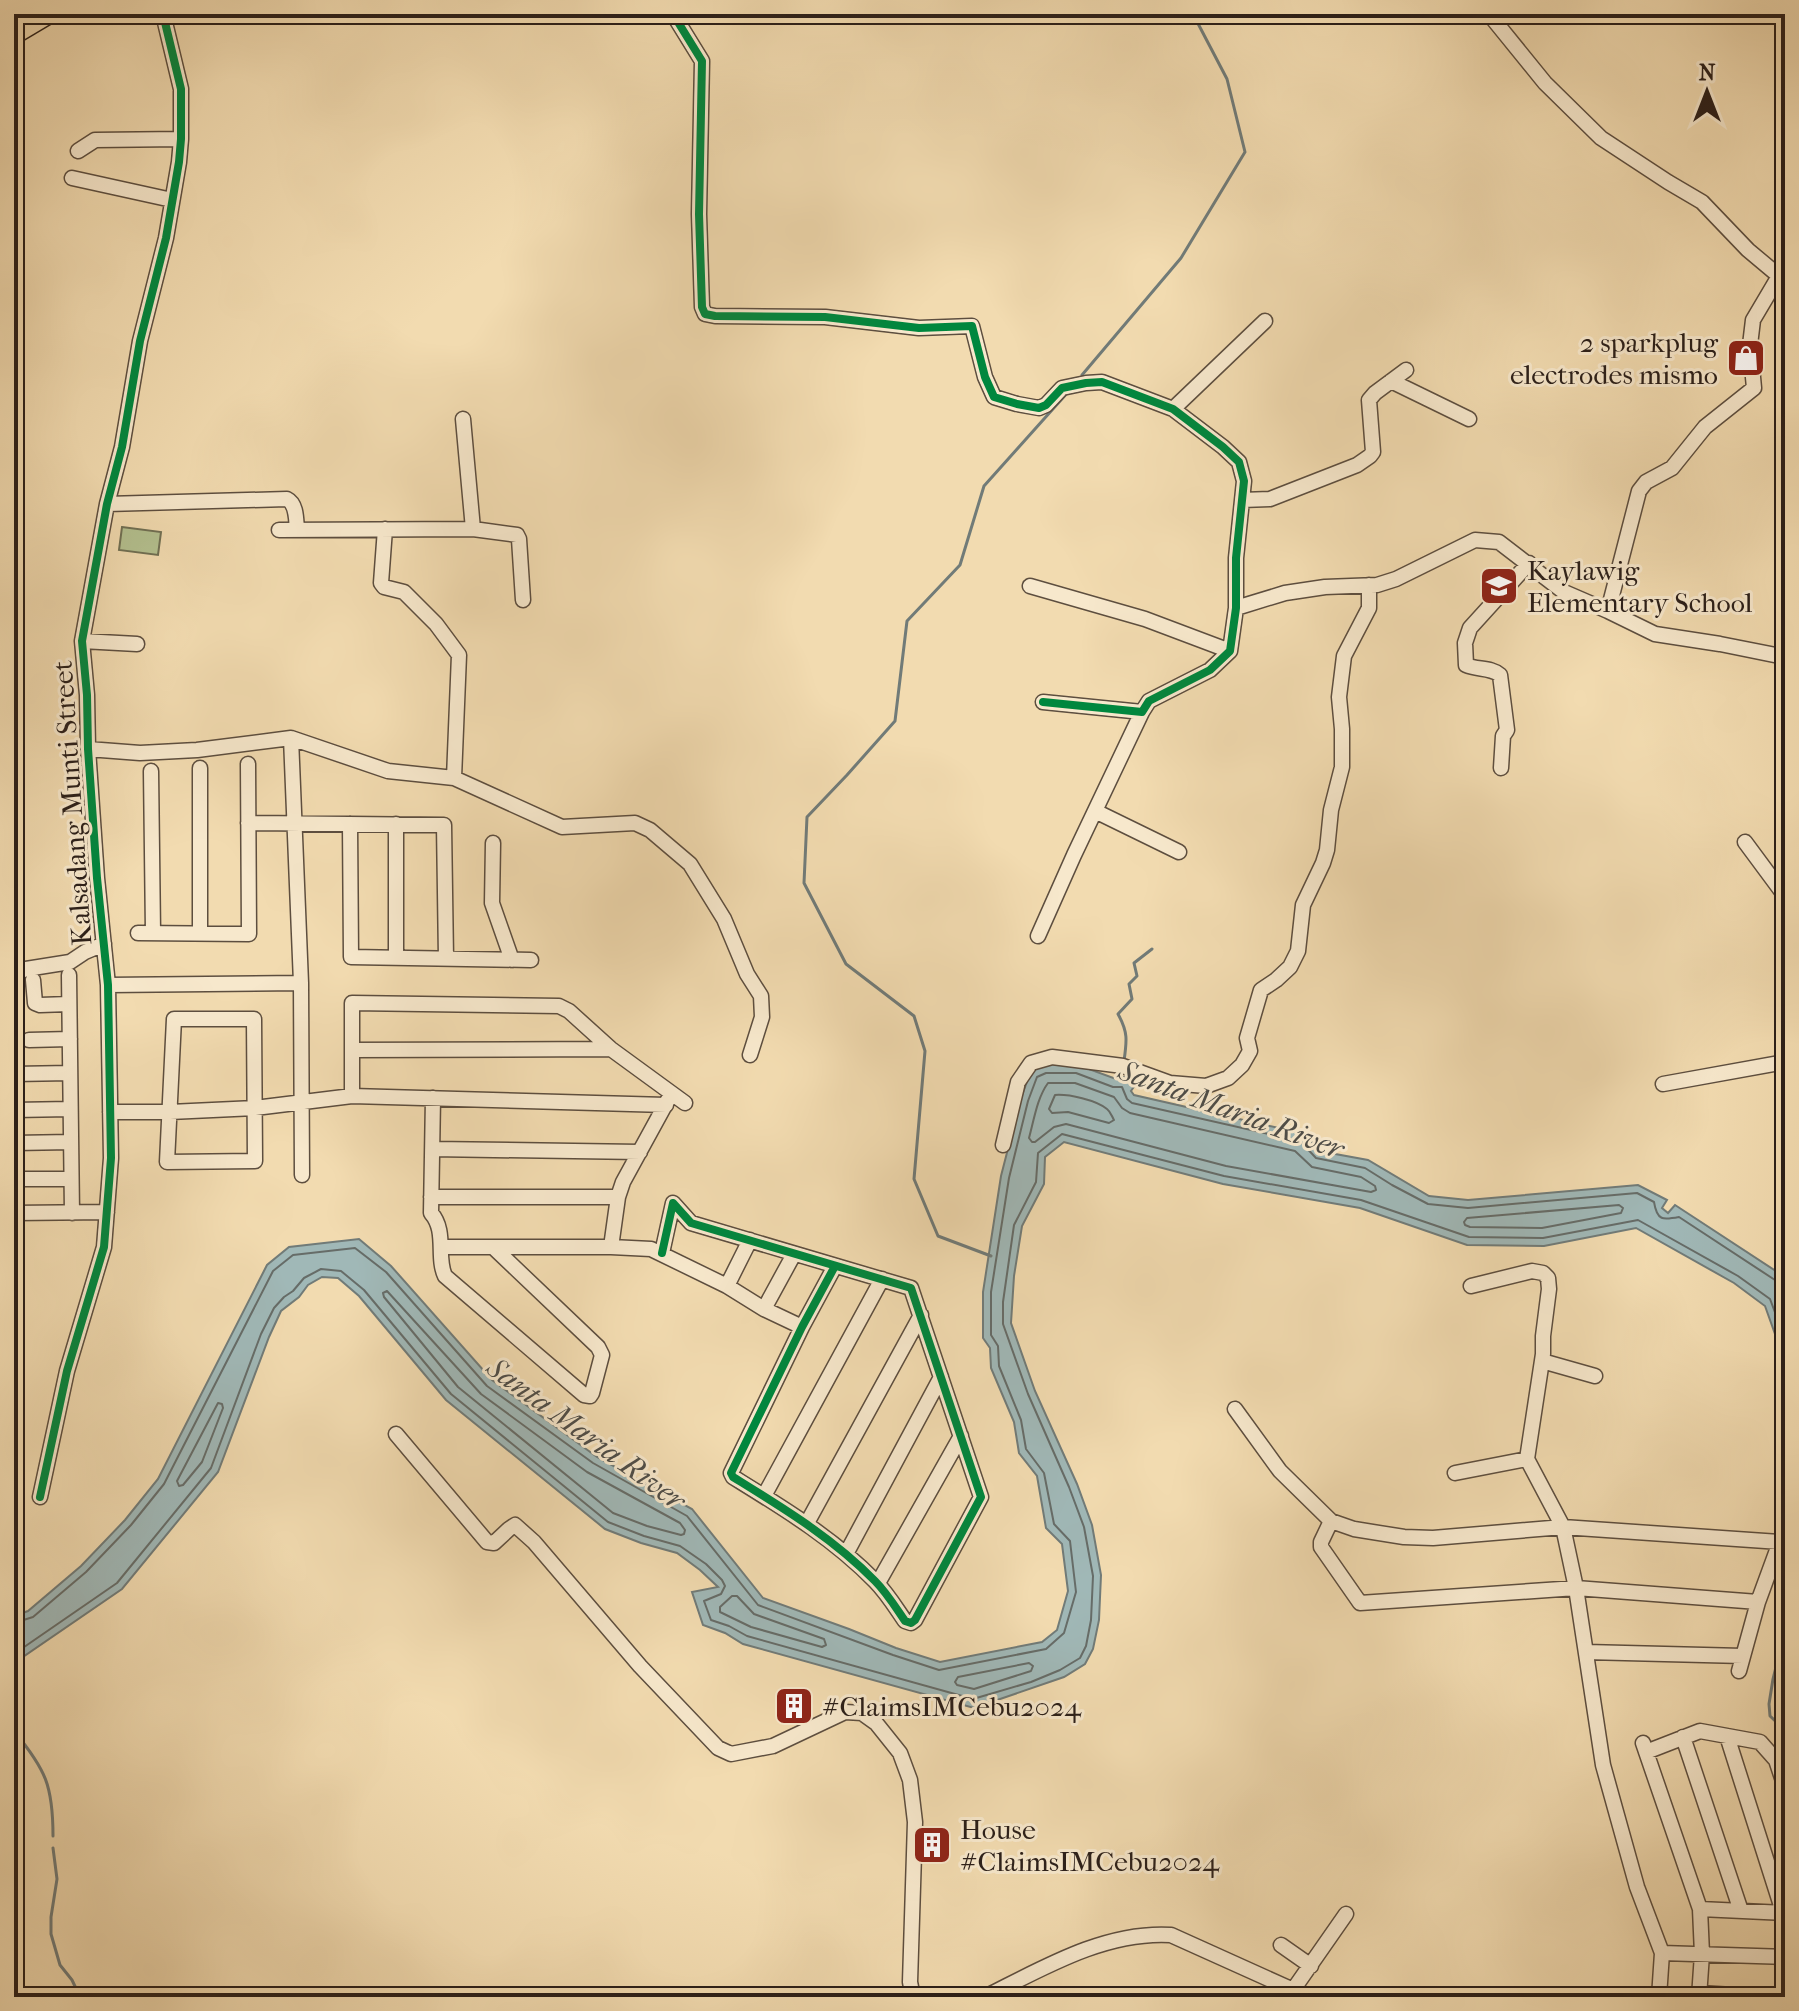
<svg xmlns="http://www.w3.org/2000/svg" width="1799" height="2011" viewBox="0 0 1799 2011" font-family="'IM FELL French Canon',serif">
  <rect width="100%" height="100%" fill="#f2dbb0"/>
  <filter id="stains"><feTurbulence type="fractalNoise" baseFrequency=".0025" numOctaves="4"/><feColorMatrix values="0 0 0 0 .2 0 0 0 0 .09 0 0 0 0 .02 0 0 0 .5 -.17"/></filter>
  <radialGradient id="worn" r=".72"><stop offset=".6" stop-color="#630" stop-opacity="0"/><stop offset="1" stop-color="#630" stop-opacity=".3"/></radialGradient>
  <path fill="#b4c190" stroke="#707054" stroke-width="2" d="M122,527L161,532L158,555L119,550Z"/>
  <path fill="#a0b8b7" stroke="#717b78" stroke-width="2" d="M1043,1064L1078,1065L1116,1079L1132,1075L1140,1078L1131,1091L1134,1095L1305,1134L1319,1151L1368,1160L1429,1196L1468,1200L1638,1185L1667,1200L1662,1208L1668,1213L1675,1205L1785,1277V1362L1765,1306L1734,1283L1636,1228L1544,1246L1467,1245L1360,1208L1223,1184L1064,1142L1045,1157L1044,1184L1022,1226L1014,1276L1011,1323L1035,1391L1077,1484L1092,1525L1101,1575L1099,1620L1093,1649L1085,1664L1064,1677L974,1708L743,1644L725,1633L703,1625L692,1592L718,1587L700,1570L677,1553L641,1543L605,1529L446,1400L359,1296L338,1278L322,1277L308,1285L299,1297L281,1311L269,1337L218,1472L122,1589L14,1663V1616L28,1611L81,1566L125,1520L158,1479L267,1265L289,1247L359,1239L391,1266L492,1380L597,1457L692,1509L763,1598L849,1629L896,1648L940,1662L1042,1642L1057,1630L1068,1591L1062,1544L1046,1528L1037,1476L1019,1453L1014,1422L991,1368L990,1348L983,1338V1292L1001,1176L1021,1098L1031,1071Z"/>
  <g fill="none" stroke-linecap="round" stroke-linejoin="round">
    <path stroke="#666c68" stroke-width="2" d="M1048,1083H1075L1114,1097L1122,1108L1130,1113L1295,1151L1312,1167L1361,1177L1375,1186L1376,1190L1371,1192L1226,1166L1066,1124L1054,1127L1035,1142H1032L1029,1138C1034,1120 1037,1098 1048,1083Z
      M1055,1095C1069,1094 1096,1100 1107,1109C1111,1112 1112,1117 1114,1120L1109,1123L1068,1112L1052,1113L1049,1109Z
      M1619,1205L1623,1208L1621,1213L1542,1228L1470,1227L1465,1225L1464,1222L1467,1218Z
      M387,1291L481,1394L587,1472L680,1523L685,1530L684,1534L681,1535L647,1526L613,1513L458,1387L384,1297L383,1293Z
      M218,1403L222,1404L223,1408L202,1462L183,1485L179,1486L177,1481Z
      M732,1596H737L754,1614L824,1639L826,1645L822,1647L751,1627L720,1612V1607Z
      M14,1623L33,1617L86,1572L131,1525L164,1484L273,1271L293,1255L355,1248L386,1272L487,1386L593,1463L687,1516L758,1605L893,1655L939,1670L1046,1649L1064,1633L1076,1592L1070,1541L1054,1524L1044,1473L1026,1449L1021,1420L999,1366L998,1346L991,1335V1292L1009,1178L1028,1101L1037,1077L1046,1073H1076L1113,1087H1122L1127,1099L1132,1103L1300,1141L1316,1158L1365,1168L1392,1185L1428,1204L1468,1208L1637,1193L1654,1202C1657,1221 1663,1220 1679,1217L1778,1282L1785,1283
      M14,1654L117,1583L211,1468L261,1334L274,1308L284,1297L293,1291L304,1278L321,1269L341,1271L364,1290L451,1394L608,1522L644,1536L680,1546L706,1564L722,1580L725,1586L721,1594L704,1601L711,1620L729,1626L747,1636L973,1699L1031,1682L1060,1670L1080,1658L1086,1646L1091,1620L1093,1576L1084,1527L1069,1487L1028,1394L1003,1324V1302L1014,1225L1036,1182L1038,1153L1062,1134L1224,1176L1361,1200L1469,1237L1543,1238L1638,1220L1738,1276L1770,1299L1785,1339
      M1029,1663L1033,1666L1031,1671L974,1689L957,1685L955,1682L958,1677Z"/>
    <path stroke="#717b78" stroke-width="3" d="M1082,375L1181,258L1245,152L1227,79L1193,14
      M1124,1061C1127,1040 1128,1032 1118,1014L1132,999L1129,984L1137,976L1134,963L1152,949
      M991,1256L938,1236L914,1179L925,1051L914,1016L846,964L804,883L807,817L847,775L895,721L907,621L960,565L984,486L1069,391
      M1785,1658L1776,1667L1773,1679L1769,1704L1770,1716L1785,1730
      M14,1731C46,1770 53,1786 53,1836
      M53,1848L57,1879L51,1917V1934L60,1965L72,1980L80,1997"/>
    <g stroke="#5d4e3f" stroke-width="17">
      <path id="minor" d="M673,14L702,61L699,214L702,307L705,314L715,316L825,317L919,328L972,326L985,377L994,397L1017,404L1039,408L1046,405L1062,388L1086,383L1102,382L1173,409L1223,447L1239,462L1244,481L1236,558V608L1230,651L1210,670L1149,701L1142,712L1043,702
        M1489,14L1545,83L1601,138L1668,182L1702,202L1748,250L1779,276
        M78,151L95,140L181,139
        M72,178L172,200
        M1391,381L1469,419
        M1173,409L1265,321
        M463,419L473,529
        M1242,500L1270,499L1357,465L1370,456L1373,452L1369,400L1375,393L1406,370
        M107,504L287,499C297,504 296,520 297,530
        M385,529L381,583L384,587L404,592L436,624L459,655L454,778
        M279,530L473,529L517,535L519,539L523,600
        M1030,586L1145,619L1230,651
        M1236,608L1285,593L1325,587L1377,585L1396,579L1475,540L1499,542L1564,592L1608,611L1655,634L1720,644L1785,657
        M1608,611L1639,491L1646,482L1672,468L1705,427L1754,388L1750,345L1753,320L1779,276L1785,257
        M82,641L137,644
        M291,738L301,983L302,1175
        M88,749L140,753L197,750L291,738L388,771L454,778L562,827L635,823L650,830L690,864L724,919L747,974L761,996L762,1017L750,1055
        M1501,768L1503,736L1507,730L1500,675C1491,667 1477,670 1466,665L1465,643L1470,628L1529,563
        M151,771L153,933
        M1095,811L1179,852
        M248,823L444,825L446,959
        M350,824L351,957L531,960
        M396,824V958
        M1745,842L1785,896
        M493,843L492,903L512,960
        M138,933L249,934L248,764
        M200,934V768
        M1038,936L1074,855L1142,712
        M14,974L26,969L70,962L85,952L104,944
        M69,975L72,1213
        M33,980L35,1003L40,1005L69,1004
        M108,985L301,983
        M174,1019H254L255,1161L167,1162Z
        M29,1040L70,1039
        M352,1050L611,1049
        M14,1074L70,1073
        M1663,1084L1785,1062
        M352,1096V1003L559,1006L569,1011L611,1049L685,1103
        M433,1098L431,1213C447,1231 436,1257 445,1276L584,1395L590,1396L592,1393L602,1355L598,1347L493,1247
        M14,1110L70,1109
        M110,1112H170L255,1108L352,1096L666,1105
        M14,1143L71,1142
        M1003,1145L1018,1082L1031,1063L1052,1057L1123,1066L1170,1083L1206,1086L1228,1078L1242,1065L1250,1051L1247,1038L1261,990L1276,980L1290,967L1298,951L1303,905L1323,863L1327,850L1331,810L1342,767V729L1339,697L1344,656L1369,608V585
        M432,1149L640,1152
        M14,1179H71
        M431,1197H618
        M14,1213L107,1212
        M442,1247H611L651,1249L727,1286L764,1309L802,1327
        M611,1247L618,1197L623,1182L669,1098
        M662,1253L673,1203L691,1223L911,1288L981,1497L915,1620L911,1623L905,1621C896,1608 887,1593 875,1581C833,1538 783,1508 733,1477L731,1473L802,1327L835,1266
        M727,1286L750,1240
        M1471,1286L1532,1271L1543,1273L1548,1278L1549,1289L1543,1336V1354L1527,1459L1563,1527L1576,1588L1603,1765L1637,1887L1662,1953L1659,1997
        M764,1309L794,1254
        M1542,1361L1595,1376
        M1235,1409L1280,1471L1331,1521L1321,1542V1547L1360,1603L1576,1588L1758,1602
        M396,1434L487,1542L494,1543L509,1529L515,1525L534,1542L640,1666L718,1748L731,1754L773,1746L845,1712L862,1713L876,1723L900,1753L910,1780L915,1822L910,1982L913,1997
        M1455,1473L1527,1459
        M764,1496L882,1279
        M40,1497L67,1371L104,1247L111,1158L108,985L97,878L88,749L87,695L82,641L107,504L122,447L140,341L166,238L179,162L181,139V89L163,14
        M1331,1521L1354,1529L1404,1537L1433,1538L1563,1527L1780,1542L1758,1602L1739,1671
        M807,1523L921,1315
        M846,1554L941,1377
        M878,1583L961,1436
        M1586,1652L1743,1656
        M1727,1736L1783,1912
        M1683,1737L1741,1911
        M1643,1743L1700,1909L1702,1954L1699,1997
        M1646,1752L1700,1731L1760,1742L1776,1760L1785,1787
        M1700,1909L1785,1913
        M1281,1945L1311,1966
        M1662,1953L1785,1957
        M1700,1993L1766,1997
        M985,1997C1043,1968 1105,1931 1171,1935L1293,1990L1346,1914"/>
    </g>
    <g stroke="#2b1f19" stroke-width="19">
      <path id="major" d="M14,36L51,14"/>
    </g>
    <use href="#minor" stroke="#f7e8cc" stroke-width="14"/>
    <use href="#major" stroke="#f2dbb0" stroke-width="16"/>
    <g stroke="#f7e8cc" stroke-width="13">
      <path id="cycleway" d="M673,14L702,61L699,214L702,307L705,314L715,316L825,317L919,328L972,326L985,377L994,397L1017,404L1039,408L1046,405L1062,388L1086,383L1102,382L1173,409L1223,447L1239,462L1244,481L1236,558V608L1230,651L1210,670L1149,701L1142,712L1043,702
        M662,1253L673,1203L691,1223L911,1288L981,1497L915,1620L911,1623L905,1621C896,1608 887,1593 875,1581C833,1538 783,1508 733,1477L731,1473L802,1327L835,1266
        M40,1497L67,1371L104,1247L111,1158L108,985L97,878L88,749L87,695L82,641L107,504L122,447L140,341L166,238L179,162L181,139V89L163,14"/>
    </g>
    <use href="#cycleway" stroke="#00873e" stroke-width="8"/>
  </g>
  <defs>
    <g id="shop-square" transform="scale(2)"><rect x="-9" y="-9" width="18" height="18" rx="4" fill="#8f2418" stroke="#f7e8cc"/><path d="M-5-2.5h2.3a2.7 3.5 0 0 1 5.4 0H5L5.5 6h-11ZM-1.5-2.5h3a1.5 2.3 0 0 0-3 0Z" fill="#fff"/></g>
    <g id="school-square" transform="scale(2)"><rect x="-9" y="-9" width="18" height="18" rx="4" fill="#8f2418" stroke="#f7e8cc"/><path d="M0-5L7-2L0 1L-7-2ZM-4 1L0 2.5L4 1V4Q0 6-4 4Z" fill="#fff"/></g>
    <g id="building-square" transform="scale(2)"><rect x="-9" y="-9" width="18" height="18" rx="4" fill="#8f2418" stroke="#f7e8cc"/><path d="M-4-6H4V6H1V3H-1V6H-4ZM-2.5-4.3h1.7v1.8h-1.7ZM.8-4.3h1.7v1.8H.8ZM-2.5-1h1.7V.8h-1.7ZM.8-1h1.7V.8H.8Z" fill="#fff"/></g>
  </defs>
  <g fill-rule="evenodd">
    <use href="#shop-square" x="1746" y="358"/>
    <use href="#school-square" x="1499" y="586"/>
    <use href="#building-square" x="794" y="1706"/>
    <use href="#building-square" x="932" y="1845"/>
  </g>
  <g text-anchor="middle" dominant-baseline="central" stroke-width="6" stroke-linejoin="round" paint-order="stroke">
    <g font-size="28" fill="#2b1f19" stroke="#f7e8cc" text-anchor="start">
      <text x="1718" y="342" text-anchor="end">2 sparkplug<tspan x="1718" dy="32">electrodes mismo</tspan></text>
      <text x="1527" y="570">Kaylawig<tspan x="1527" dy="32">Elementary School</tspan></text>
      <text x="822" y="1706">#ClaimsIMCebu2024</text>
      <text x="960" y="1829">House<tspan x="960" dy="32">#ClaimsIMCebu2024</tspan></text>
    </g>
    <g font-size="28" fill="#2b1f19" stroke="#f7e8cc">
      <text transform="translate(72 803) rotate(-94)">Kalsadang Munti Street</text>
    </g>
    <g font-size="30" font-style="italic" fill="#4e4d48" stroke="#f7e8cc">
      <text transform="translate(1231 1110) rotate(20)">Santa Maria River</text>
      <text transform="translate(586 1434) rotate(36)">Santa Maria River</text>
    </g>
  </g>
  <rect width="1799" height="2011" fill="none" stroke="#f2dbb0" stroke-width="48"/>
  <rect x="16" y="16" width="1767" height="1979" fill="none" stroke="#2b1f19" stroke-width="4"/>
  <rect x="24" y="24" width="1751" height="1963" fill="none" stroke="#2b1f19" stroke-width="2"/>
  <g transform="translate(1707 92)" stroke="#f7e8cc" stroke-width="6" paint-order="stroke">
  <path d="M0-6L14 30L0 20L-14 30Z" fill="#2b1f19"/>
  <text y="-12" font-size="22" font-weight="bold" text-anchor="middle" fill="#2b1f19">N</text>
  </g>
  <rect width="100%" height="100%" filter="url(#stains)"/>
  <rect width="100%" height="100%" fill="url(#worn)"/>
</svg>
